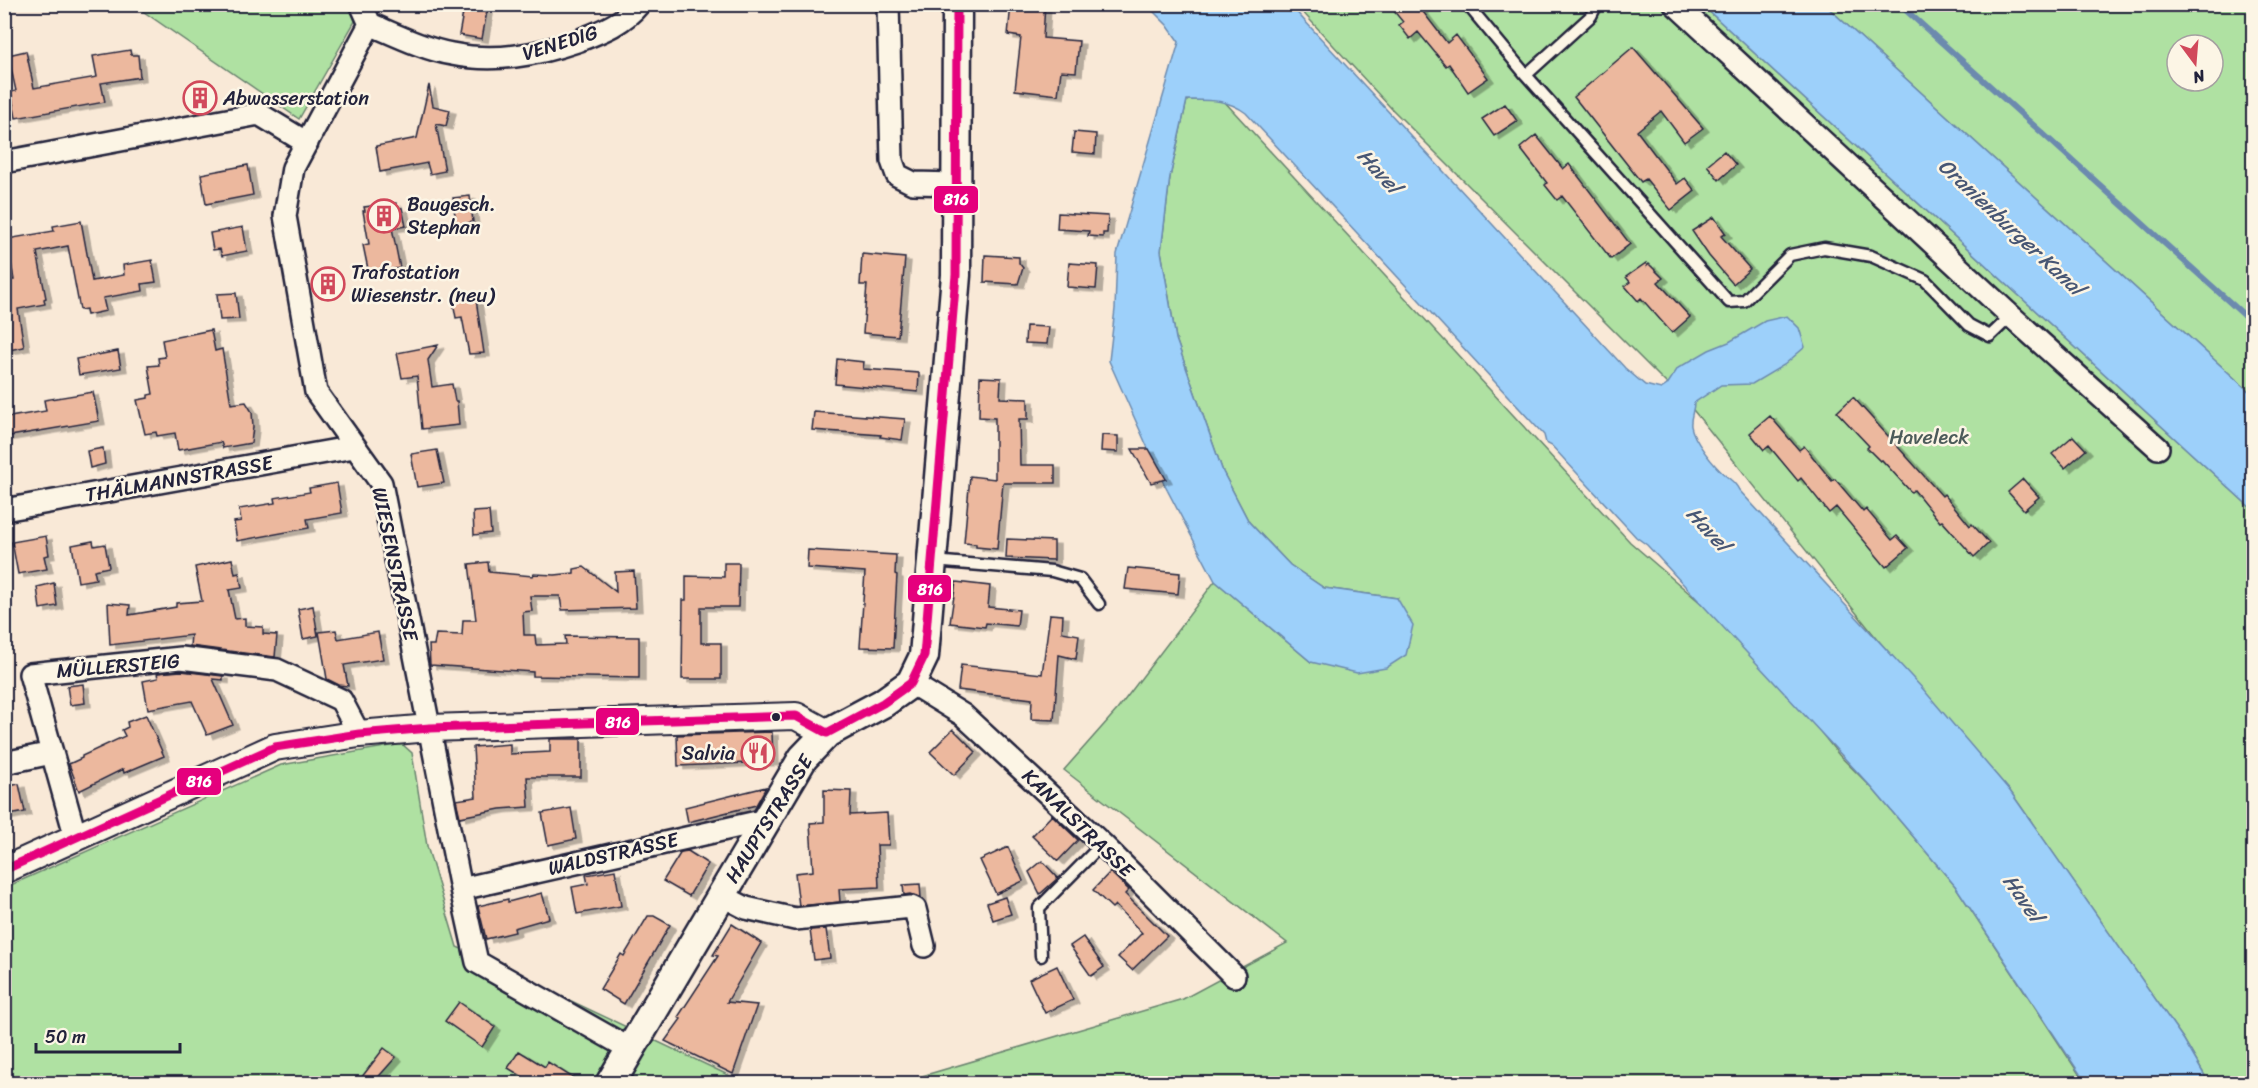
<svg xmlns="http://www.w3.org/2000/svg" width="2258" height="1088" viewBox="0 0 2258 1088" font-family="Sriracha,sans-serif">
  <defs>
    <filter id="shadow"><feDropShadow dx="6" dy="3.5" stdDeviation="0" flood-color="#0004"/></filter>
  </defs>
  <rect width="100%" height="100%" fill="#f9e9d7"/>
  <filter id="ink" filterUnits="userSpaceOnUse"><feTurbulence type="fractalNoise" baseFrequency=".0167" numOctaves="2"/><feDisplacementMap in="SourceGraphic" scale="12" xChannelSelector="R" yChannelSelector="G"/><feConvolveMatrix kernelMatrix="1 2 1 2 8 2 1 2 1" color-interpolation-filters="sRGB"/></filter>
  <g filter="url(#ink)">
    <path fill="#afe1a2" stroke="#68826e" stroke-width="1.5" fill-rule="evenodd" d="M1300,4L1702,5L2253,510V1083H2209L2184,1040L2010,791L1878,640L1694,411L1391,108L1298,7Z
      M134,5H349L355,21L299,119Z
      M1825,5H2253V395ZM2177,45H2213V81H2177Z
      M1187,100H1223L1630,542L1710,611L1815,725L1839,755L1872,788L1956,887L2085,1083L895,1084L1183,999L1287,943L1064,770L1117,710L1215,581L1311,662L1397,598L1324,588L1290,565L1249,522L1223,472L1176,339L1161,251L1170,177Z
      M402,744L412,753L427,846L457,947L745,1083H5L4,888L281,765Z"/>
    <path fill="#9dd0fa" stroke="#6c8aae" stroke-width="1.5" d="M1147,5H1290L1625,368L1645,385L1661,389L1667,385L1678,368L1709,350L1729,342L1765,321L1787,316L1799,328L1805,347L1784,365L1752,384L1721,385L1694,403C1694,411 1690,417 1691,426C1693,440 1715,467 1726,476C1732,481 1735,482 1739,490L1923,689L2010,791L2184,1040L2209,1083H2086L1956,887L1872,788L1647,545L1636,537L1552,446L1546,443L1544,435L1246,113C1227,99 1210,100 1187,100L1170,177L1161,251L1176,339L1223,472L1249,522L1290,565L1324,588L1397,598L1413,625L1406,655L1386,668L1357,673L1311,662L1215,581L1163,482L1109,361L1115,309L1117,254L1179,42L1167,25Z
      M1702,5H1825L2253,395V510Z"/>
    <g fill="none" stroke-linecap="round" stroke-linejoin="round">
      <path stroke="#6c8aae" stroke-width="6" d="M1899,4L2254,324"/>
    </g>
    <path fill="#ecb89e" stroke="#22223b" stroke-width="1.5" filter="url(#shadow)" d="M1011,4H1045L1043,38L1079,41L1076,72L1061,71L1058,95L1015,90L1021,37L1008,35Z
      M1388,4H1417L1447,43L1456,35L1488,78L1468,92L1449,64L1446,66L1418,32L1410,39L1399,25L1403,22Z
      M464,7L487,11L482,39L459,35Z
      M1633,47L1703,128L1684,142L1661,111L1637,131L1677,184L1685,178L1695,191L1671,210L1646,179L1641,182L1574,97Z
      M130,50L131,55H138L140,77L101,83L105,102L16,118L11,92L16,91L8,55L26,51L34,88L97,77L93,56Z
      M429,85L433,106L450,110L446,126L436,124L445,171L430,174L427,163L380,172L376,146L417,138Z
      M1505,104L1517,121L1494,136L1482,119Z
      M1074,132L1096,134L1095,154L1072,152Z
      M1536,135L1563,169L1569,164L1630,244L1611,259L1562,196L1557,200L1545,185L1547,183L1520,148Z
      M1724,151L1736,165L1719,180L1707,165Z
      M248,165L253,195L206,204L201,174Z
      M470,196L473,222L456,225L453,198Z
      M396,203L397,209L402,208L406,226L392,228L400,268L369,274L363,245L369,244L363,211H365L364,207Z
      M1058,213L1108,216L1107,233H1103V237L1088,236L1089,231L1057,229Z
      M1714,217L1726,234L1721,236L1750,269L1733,284L1709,256L1692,231Z
      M81,221L92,281L124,275L123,265L152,260L156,282L142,284L143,291L103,298L106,311L87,315L86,309L80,310L68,246L37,252L46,298L44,299L45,304L18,309L24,347L4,351V280H14L7,239L54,231L53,226Z
      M243,227L247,251L222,256L220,249L213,250L210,233Z
      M862,254L905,258L898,336L863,333L867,285H860Z
      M985,255L1019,257V263L1023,268L1018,284L984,282Z
      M1069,263L1098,265L1096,289L1067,287Z
      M1646,263L1647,266L1649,264L1663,278L1658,282L1690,317L1672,333L1641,298L1638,301L1625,286L1630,282L1626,277Z
      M236,293L239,319L220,320L217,294Z
      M475,293L484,353L469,354L462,317L456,318L452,296Z
      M1026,326L1049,327L1047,344L1025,343Z
      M211,330L215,351L222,349L231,404L246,402L252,412L253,427L251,443L223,448L221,442L178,450L175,433L157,436L156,432L145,434L137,400L148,398V395L153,394L148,366L159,365L158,358L165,357L162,340Z
      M438,345L428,360L432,387L452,384L455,401H457L459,425L422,429L417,376L402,378L397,353Z
      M118,351L121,368L79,375L76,359Z
      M837,359L864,362L863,369L919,373L918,392L835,384Z
      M980,377L1001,378L1000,398L1028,399V419H1019L1020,465H1055V483H1003L997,549L976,547V544L964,543L970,476L995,479V418L979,417Z
      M93,392L99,421L4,437V418L46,411L44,400Z
      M1853,397L1942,496L1944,494L1970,526L1972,524L1989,543L1974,557L1942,521L1940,522L1914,490L1911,492L1882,460L1880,461L1867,448L1869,446L1837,412Z
      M814,412L905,419L902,440L880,437L881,435L812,430Z
      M1770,416L1799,450L1804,446L1832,481L1835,479L1863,512L1866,509L1892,540L1897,536L1908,548L1886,567L1836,507L1829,513L1801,478L1798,481L1769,446L1764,450L1750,433Z
      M1102,435L1118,436V452L1101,451Z
      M2073,436L2086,450L2065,468L2052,454Z
      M103,448L105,464L90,468L87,451Z
      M1132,449H1149L1166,479L1151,483Z
      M437,450L444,483L417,487L411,454Z
      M2023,479L2039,497L2024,510L2008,492Z
      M337,483L342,513L307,519L309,528L237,541L234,522L241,521L239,509L275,503L274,498L310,492L309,488Z
      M489,511L491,533L474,535L473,512Z
      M46,536L49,555L44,556L47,569L18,574L12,542Z
      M1007,539L1054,541V560L1006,558Z
      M93,541L94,546L105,544L109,567L94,570L96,579L78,582L72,545Z
      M808,550L896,555L895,574L897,575L893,648L860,647L865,572L807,568Z
      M232,559L235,574L239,573L242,588L229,590L235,619L245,618V626L263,627V634L277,635L275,657L190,646L191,635L110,645L108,603L130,605L129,615L176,607V603L202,601L195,567Z
      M488,562L489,572L533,576L534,574L555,575L574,573V569L584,567L616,592L615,572L634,571L636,608L562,610L560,596H530L532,611L523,612L524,635H535L536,645L566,644L565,636L639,637V678L533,676V672L430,665L429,645H434L436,634L462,635L463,620H476L469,564Z
      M724,563H739L738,607H701V643H721V679H682L683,600H686V576L724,577Z
      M1128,568L1180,573L1178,594L1125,589Z
      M956,582L990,586L988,607L1019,610L1017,626L986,623L985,627L950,623Z
      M54,583L57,606L40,609L37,587Z
      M313,606L318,636L303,639L298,609Z
      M1050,614L1063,615L1062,632L1079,635L1076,659L1059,655L1054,720L1031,719L1032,699L958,690L961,665L1042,674Z
      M336,630L338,639L378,632L383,659L344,665L348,686L339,685L327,679L319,632Z
      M181,671L223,676V680L213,679L233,725L207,735L192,701L148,709L143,681L158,678L157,673Z
      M83,684L85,703L70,705L67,686Z
      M146,715L164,756L124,773L123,769L79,791L69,764L82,758V756L125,736L122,730L128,727L127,722Z
      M953,729L976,752L954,775L930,752Z
      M772,732L773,762L678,766L677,735Z
      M550,739H581V777H527L529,807L500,809L460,817L456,800L476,797L473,747L510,744V754L550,752Z
      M19,784L25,812L4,816V787Z
      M766,787L756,805L688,822L685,807Z
      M824,790L851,791L850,815L887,813L889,845H877L879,887L839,889L840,902L799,906L795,873L813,871L810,823L824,822Z
      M571,808L576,839L548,845L542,813Z
      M1052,815L1078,840L1058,861L1032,836Z
      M1008,847L1023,881L996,894L980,860Z
      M688,851L708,864L689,896L663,881L681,852Z
      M1042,861L1058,878L1040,894L1029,872Z
      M615,870L621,906L577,914L572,887L588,884L586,875Z
      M1110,872L1129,890L1125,894L1167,936L1132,970L1118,957L1142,933L1115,905L1112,908L1093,890Z
      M920,884L921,898L910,894L904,895L903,885Z
      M542,893L549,918L514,928L515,932L486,939L478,906L508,899V902Z
      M1005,897L1011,914L993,920L987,903Z
      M648,916H654L670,925L624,1004L600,989L621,954L624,956Z
      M732,924L761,943L727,1002L757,1005L733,1074L665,1041L681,1019L678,1017L718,956L713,955Z
      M826,929L830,958L814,960L810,930Z
      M1083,937L1104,967L1091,976L1070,946Z
      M1057,966L1073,1000L1045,1013L1029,979Z
      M459,1002L495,1027L482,1047L445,1021Z
      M384,1048L396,1057L373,1083H360L358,1082Z
      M519,1051L545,1067L548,1062L581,1083H533L508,1068Z"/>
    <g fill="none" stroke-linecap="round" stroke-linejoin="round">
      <g stroke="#22223b" stroke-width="15">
        <path id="service" d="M1467,4L1526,75L1729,302L1744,301L1790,255L1824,248L1871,256L1925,280L1969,325L1990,336L2011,316
          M1526,75L1591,16L1597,4
          M933,561L1052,571L1080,579L1099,604
          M1041,956L1039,908L1102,844"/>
      </g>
      <g stroke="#22223b" stroke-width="26">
        <path id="minor" d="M361,4L370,24L293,168L285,216L316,392L381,483L461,889L477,962L630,1049
          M888,4L892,161L897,175L913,183L957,184
          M1675,4L2011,316L2158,448
          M370,24C396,35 424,49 452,54C495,63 536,55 577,41C600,32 623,24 639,4
          M4,162L259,114L307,143
          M4,510L354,447
          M911,683L963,715L1102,844L1234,976
          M4,763L52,753
          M76,838L30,674L181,658L277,670L341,700L359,734
          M461,889L766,820
          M721,895L746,908L795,919L911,907L915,909L924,946"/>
      </g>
      <g stroke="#22223b" stroke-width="30">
        <path id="tertiary" d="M4,870L275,747L359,734L430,728L796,716L827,733"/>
      </g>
      <g stroke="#22223b" stroke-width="33">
        <path id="secondary" d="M610,1084L803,758L827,733L883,703L911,683L924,656L956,275L957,4"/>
      </g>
      <use href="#service" stroke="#fcf5e5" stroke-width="10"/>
      <use href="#minor" stroke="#fcf5e5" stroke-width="21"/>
      <use href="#tertiary" stroke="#fcf5e5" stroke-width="26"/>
      <use href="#secondary" stroke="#fcf5e5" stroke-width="28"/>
      <g stroke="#fcf5e5" stroke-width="14">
        <path id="bus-1" d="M827,733L883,703L911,683L924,656L956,275L957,4
          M4,870L275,747L359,734L430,728L796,716L827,733"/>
      </g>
      <use href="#bus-1" stroke="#e5007d" stroke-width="9"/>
    </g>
  </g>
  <defs>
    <g id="building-ring" transform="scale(1.725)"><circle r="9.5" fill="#fcf5e5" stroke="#d1495b" stroke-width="1.5"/><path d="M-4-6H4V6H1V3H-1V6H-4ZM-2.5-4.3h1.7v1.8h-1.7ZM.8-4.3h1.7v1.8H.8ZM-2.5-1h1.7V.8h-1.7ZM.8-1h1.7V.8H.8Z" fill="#d1495b"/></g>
    <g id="restaurant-ring" transform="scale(1.725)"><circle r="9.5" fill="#fcf5e5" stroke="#d1495b" stroke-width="1.5"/><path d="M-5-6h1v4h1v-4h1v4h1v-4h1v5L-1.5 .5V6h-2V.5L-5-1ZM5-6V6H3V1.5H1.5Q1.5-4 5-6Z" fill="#d1495b"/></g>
  </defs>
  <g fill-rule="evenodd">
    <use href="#building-ring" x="200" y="98"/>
    <use href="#building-ring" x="384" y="216"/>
    <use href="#building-ring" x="328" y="284"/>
    <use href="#restaurant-ring" x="758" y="753"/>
  </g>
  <circle fill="#22223b" stroke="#fcf5e5" stroke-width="2" cx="776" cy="717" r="5"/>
  <g text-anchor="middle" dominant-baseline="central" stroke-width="5" stroke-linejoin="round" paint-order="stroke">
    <g font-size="20" fill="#22223b" stroke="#fcf5e5">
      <text transform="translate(560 43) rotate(-17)">VENEDIG</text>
      <text transform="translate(179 479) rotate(-10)">THÄLMANNSTRASSE</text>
      <text transform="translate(395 564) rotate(78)">WIESENSTRASSE</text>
      <text transform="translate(118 666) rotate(-5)">MÜLLERSTEIG</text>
      <text transform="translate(769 819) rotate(-58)">HAUPTSTRASSE</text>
      <text transform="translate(1078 823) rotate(44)">KANALSTRASSE</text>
      <text transform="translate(613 854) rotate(-13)">WALDSTRASSE</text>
    </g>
    <g font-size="20" fill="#22223b" stroke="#fcf5e5" text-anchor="start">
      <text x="223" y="98">Abwasserstation</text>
      <text x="407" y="204">Baugesch.<tspan x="407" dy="23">Stephan</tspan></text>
      <text x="351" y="272">Trafostation<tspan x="351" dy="23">Wiesenstr. (neu)</tspan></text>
      <text x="735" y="753" text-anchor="end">Salvia</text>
    </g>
    <g font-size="20" fill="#4c5b5a" stroke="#fcf5e5">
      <text x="1929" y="437">Haveleck</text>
    </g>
    <g font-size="21" font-style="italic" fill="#475674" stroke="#fcf5e5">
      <text transform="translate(1379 171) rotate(47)">Havel</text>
      <text transform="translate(2011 227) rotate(43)">Oranienburger Kanal</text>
      <text transform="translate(1708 529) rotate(47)">Havel</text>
      <text transform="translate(2023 898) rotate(55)">Havel</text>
    </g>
  </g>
  <g stroke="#fcf5e5" stroke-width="2">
    <rect x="933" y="185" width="46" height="29" rx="6" fill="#e5007d"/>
    <rect x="907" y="574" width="45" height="29" rx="6" fill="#e5007d"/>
    <rect x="595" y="707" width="45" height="29" rx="6" fill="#e5007d"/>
    <rect x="176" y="767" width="46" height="29" rx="6" fill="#e5007d"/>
  </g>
  <g font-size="16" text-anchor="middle" font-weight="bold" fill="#fff">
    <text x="956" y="205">816</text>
    <text x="930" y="595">816</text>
    <text x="618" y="728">816</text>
    <text x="199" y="787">816</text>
  </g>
  <rect width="2258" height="1088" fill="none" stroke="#fcf5e5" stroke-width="24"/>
  <rect x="12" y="12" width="2234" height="1064" fill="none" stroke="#22223b" stroke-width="2" filter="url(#ink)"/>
  <g transform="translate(2195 63) rotate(164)"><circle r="28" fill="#fcf5e5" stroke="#a5a1a1" stroke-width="1.5"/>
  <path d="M0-4.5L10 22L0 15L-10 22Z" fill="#d1495b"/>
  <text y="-9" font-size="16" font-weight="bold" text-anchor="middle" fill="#22223b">N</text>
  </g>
  <path d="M36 1043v9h144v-9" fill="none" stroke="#22223b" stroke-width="3"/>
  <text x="45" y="1043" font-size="18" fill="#22223b" stroke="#fcf5e5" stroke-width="4.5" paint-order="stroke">50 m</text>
</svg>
